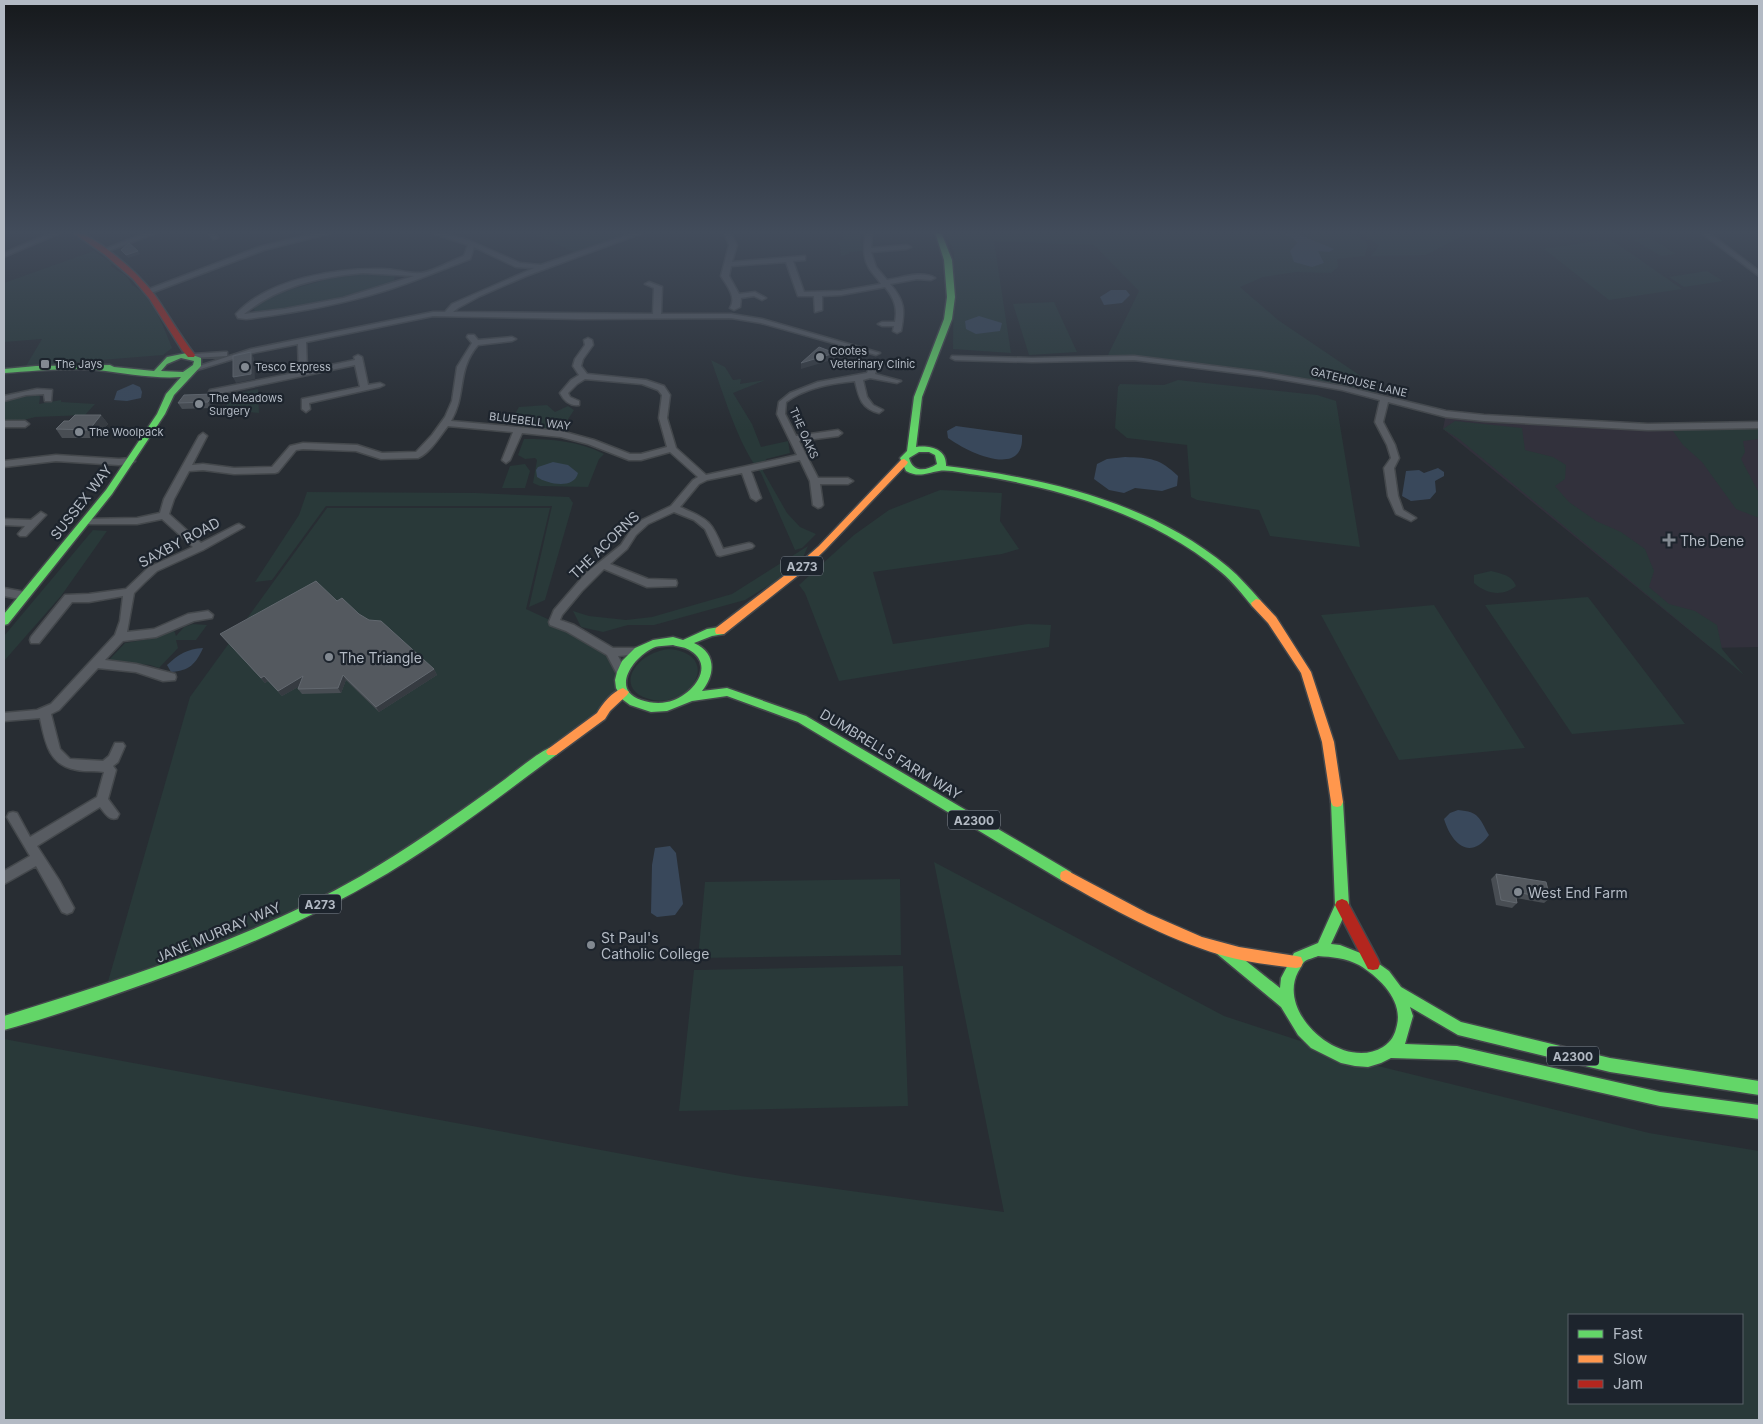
<svg xmlns="http://www.w3.org/2000/svg" width="1763" height="1424" viewBox="0 0 1763 1424" font-family="Inter,sans-serif">
  <rect width="100%" height="100%" fill="#282d33"/>
  <path fill="#32313c" d="M1446,414L1759,434V647L1711,648L1443,429Z"/>
  <path fill="#293939" fill-rule="evenodd" d="M530,232H641L574,252Z
    M842,232H848L849,235H861L860,243L862,244V251L849,252V254L841,256L840,246L837,244L843,239Z
    M946,232H1352L1368,244L1365,256L1337,259L1338,267L1331,273L1296,272L1263,277L1240,287L1278,320L1377,387L1374,393L1261,374L1134,358L1107,357L1139,291L1094,245L994,241L1011,353L953,349L954,252Z
    M1362,232H1470L1426,255L1371,256L1379,246Z
    M1649,237L1676,254L1661,256L1634,240Z
    M1610,239L1682,289L1609,300L1544,249Z
    M94,251L112,263L111,266C122,275 126,272 132,285C151,294 165,329 172,348L163,355L26,366L42,339L4,342V283Z
    M1707,271L1723,281L1684,287L1669,277Z
    M379,272L395,274L394,281L391,284L336,300L267,312L255,311L253,308L260,301L292,289L328,279Z
    M1054,302L1077,352L1029,355L1013,304Z
    M711,360L725,367L733,380L741,379L740,384L765,380L733,393L752,424L761,447L788,441L790,453L766,459L763,471L787,513L800,527L816,534L802,548L795,550L761,473C739,448 723,392 711,360Z
    M1178,380L1317,395L1336,401L1360,547L1270,536L1259,510L1197,500L1191,497L1187,445L1127,438L1115,428L1118,387L1120,384L1164,385Z
    M258,389L259,413L224,409L233,394Z
    M27,394H38L40,397L39,404L61,400V402L95,404L85,415L35,417L20,421L4,422L5,401Z
    M547,405L555,412L568,406L574,410L560,432L527,429L513,417L519,407Z
    M1455,421L1522,428L1525,450L1553,457L1566,465L1565,479L1555,486L1569,502L1596,521L1621,532L1645,549L1654,571L1649,587L1669,604L1695,611L1717,625L1722,649L1744,675L1459,439L1443,429Z
    M1759,425V439L1743,441L1745,452L1741,459L1759,493V518L1736,509L1702,462L1683,445L1670,427Z
    M524,439C552,439 579,441 604,454L599,459L588,487L540,486L533,483L537,460L535,458L525,459L518,455Z
    M525,464L530,471L525,488H502L510,466Z
    M940,490L1002,493L1000,521L1019,549L1002,554L873,572L893,644L1028,624L1051,625L1049,647L839,681L805,593L799,585L854,535L889,510Z
    M307,492L476,493L569,497L573,503L545,600L529,607L552,506H326L272,580L255,582L299,515Z
    M327,508H550L526,609L554,622L626,661L623,692L420,847L262,932L105,992L190,697Z
    M93,530L107,531L61,596L4,661V636Z
    M808,546L801,562L771,584L745,600L654,625H628L603,632L581,627L573,611L589,616L626,620L652,617L732,594Z
    M1491,571C1502,574 1512,575 1516,586C1503,597 1486,594 1474,583V575Z
    M1588,597L1685,724L1572,734L1485,605Z
    M1434,605L1525,748L1399,760L1321,615Z
    M193,624L207,625L196,640H176L178,648L159,668L150,665L108,661L125,643L149,639L174,630L176,636L184,627Z
    M669,649C722,654 693,707 653,700C612,692 633,653 669,649Z
    M934,862L1224,1016L1374,1065L1649,1133L1759,1151V1420H4V1039L741,1176L1004,1212ZM1569,1315H1742V1403H1569Z
    M900,879L901,955L698,958L705,882Z
    M903,966L908,1106L679,1111L694,970Z"/>
  <path fill="#39485b" d="M1280,232H1293L1334,249L1329,252L1318,251L1324,263L1312,267L1294,262L1290,251L1297,243L1294,239Z
    M1111,290H1126L1130,295L1122,303L1104,305L1100,297Z
    M979,316L1002,323L1000,331L976,334L966,329L965,321Z
    M133,384L140,387L142,392L141,398L127,401L114,400L117,391Z
    M956,426L1022,435C1025,480 967,452 948,438L947,431Z
    M1125,457C1151,458 1159,458 1178,476L1177,486L1162,491L1135,488L1124,493L1109,490L1094,479L1097,464L1107,459Z
    M553,462L568,465L578,473C574,490 547,484 537,477L536,470L538,467Z
    M1438,468L1444,472V476L1435,481L1436,492L1430,499L1411,501L1402,496L1406,471L1419,470L1424,473Z
    M203,648C196,664 189,671 171,672L167,665C179,654 187,649 203,648Z
    M1458,810C1480,812 1479,818 1489,835C1469,862 1451,842 1444,819L1450,813Z
    M670,846L676,853L683,904L675,915L657,917L651,913L652,865L655,848Z"/>
  <g fill="none" stroke-linecap="round" stroke-linejoin="round">
    <g stroke="#44484c" stroke-width="3">
      <path id="street" d="M53,232H62L4,257V253Z
        M148,232H158L106,252L100,251Z
        M207,232H214L218,238L213,239Z
        M319,232H335L264,250L151,293L144,291L259,247Z
        M429,232H440L468,240L520,263L541,265L635,232H645L526,276L480,296L458,308L453,312L653,314L654,288L645,284L649,282L662,287L661,314H731L762,319L880,353L876,355L761,323L731,318L580,319L433,316L306,342L307,370L355,360L354,357L358,355L362,357L368,385L380,383L384,385L380,387L309,403L310,409L306,412L302,409V399L360,387L355,365L213,395L209,392L210,390L299,372L298,344L253,353L194,371L190,369L251,349L433,312H445L452,304L534,268L516,267L474,247L470,259C441,270 413,282 384,291C339,305 293,313 246,319L238,318L236,314C269,278 337,268 383,269C395,269 409,274 421,273C432,272 453,260 464,256L468,245ZM363,273L414,276L343,298L285,309L244,314C279,286 319,277 363,273Z
        M724,232H730L737,245L732,262L805,256V260L793,261L804,292L841,291L881,284C878,279 872,273 869,268C862,256 864,245 866,232H872L871,248L907,245L911,247L907,249L871,252L876,267L887,280C901,278 922,270 935,278L931,280L917,279L890,284C905,301 905,310 901,331L897,333L893,331L894,326H882L878,324L882,322H895C898,308 894,298 885,287L841,295L822,296V310L815,312L814,296H798L786,262L731,266L729,276L739,294L755,292L766,298L762,300L754,296L741,298L740,307L734,310L730,308C737,297 727,286 721,276L729,245Z
        M1700,232H1708L1759,271V276Z
        M468,335H474L478,340L512,337L516,339L512,341L478,345C456,371 467,394 451,421L561,431L594,440L630,454H641L667,447L659,418L662,395L658,390L642,384L585,379L577,384L568,393L570,397L579,401V405C570,406 564,401 560,393L571,380L579,375L573,366L575,359L585,345L584,340L588,338L592,340L593,345L583,359L581,366L587,374L646,380L664,386L670,395L667,418L676,448L706,475L797,455L777,414L779,402L790,393L818,382L867,373L870,366H873L877,368L875,374L901,381L897,383L870,378L863,380L867,397L873,405L883,410L879,413C861,408 859,398 855,381C832,383 805,388 786,402L785,414L796,436L838,430L842,433L838,436L799,441L818,478H848L853,481L848,484H820L823,505L821,507L818,508L813,505L810,481L800,460L751,471L761,498L756,501L751,498L742,473L707,480L699,484L680,507C709,520 711,520 723,549L749,543L752,544L754,546L752,548L720,556L717,555L705,529L694,520L674,512L648,524L636,535L627,549L610,564L648,579L676,580L677,583L676,586L647,587L604,569L582,591L562,615L560,620L574,625L613,648H642L643,651L642,654L618,656L626,671L621,675L617,674L607,655L566,631L550,625L549,622L554,610L586,573L621,545L630,531L642,520L671,506L693,480L698,477L670,452L641,460H629L588,444L561,437L522,433L510,460L506,463L502,460L513,432L448,426C440,436 430,453 418,458L381,459L356,451L303,449L296,450L278,472L275,473L234,474L203,470L189,471L174,499L169,514L201,543L236,525L239,524L244,527L203,550L157,571L144,583L134,593L127,632L154,629L188,614L208,611L213,615L212,618L194,621L156,637L123,641L105,660L136,664L175,674L176,677L175,680L163,681L136,672L98,668L59,710L51,714L60,749L70,759L103,761L109,756L115,743H123L125,746L118,762L113,766L116,770L108,799L119,814L117,818C109,821 105,813 100,807L37,846L59,880L74,908L72,912L67,914L62,912L36,866L4,884V871L30,856L7,817L9,813L13,812L17,813L30,837L97,797L104,772C95,770 86,772 77,770C49,766 45,742 40,718L4,721V713L37,710L51,704L115,635L120,621L123,596L89,602H72L39,643H31L30,640L31,637L65,595L89,594L126,589L149,567L193,547L162,519L137,524H87L82,521L84,519L137,518L160,513L164,499L199,436L203,433L207,436L192,465L203,464L234,468L272,467L290,446L303,443L357,445L382,453L416,452L432,435L445,417L452,401L457,367L472,343L467,337Z
        M224,352H227V356L194,358L190,356L194,354Z
        M952,356L1032,358L1134,356L1261,372L1342,386L1446,411L1484,415L1648,424L1759,422V428L1648,430L1484,421L1446,417L1388,402L1383,422L1395,445L1399,458L1394,468L1398,496L1403,510L1416,518L1411,521L1396,514L1388,496L1384,468L1391,458L1387,445L1375,422L1380,400L1342,390L1261,376L1134,360L1032,362L955,360L951,358Z
        M37,389L52,390L51,401H45L44,394L26,395L4,401V396Z
        M4,421H25L29,424L25,427H4Z
        M56,455L119,459L131,458L135,461L131,464L119,465L56,461L4,467V461Z
        M41,512L46,515L26,536H20L18,534L25,526L4,525V519L31,520Z
        M4,588L25,592L30,596L25,600L4,596Z"/>
    </g>
    <g stroke="#44484c" stroke-width="3">
      <path id="fast" d="M935,232H941L952,260L955,297L952,319L922,397L916,447C930,445 947,449 946,466C1045,478 1150,502 1228,567C1240,577 1250,589 1260,600L1261,603L1260,606H1252C1242,594 1233,582 1221,572C1153,515 1063,489 977,475C967,474 948,469 939,471C926,473 919,478 906,471L900,458L907,451L914,397L944,319L947,297L944,260ZM919,452H929L935,455L937,464C926,471 913,473 909,458Z
        M187,353L201,358V366L174,395L165,414L112,494L8,624L4,625V614L106,490L157,414L166,394L181,377C154,379 124,373 97,370C69,367 32,371 4,373V369L36,366L110,365L114,367L154,371L167,357ZM181,358L194,361L193,365L183,372L161,371L167,364Z
        M720,627L725,631L724,634L712,636L694,643C717,653 715,675 702,691L727,688L806,716L1071,872L1072,876L1071,880L1066,882L1061,880L798,722L727,696L692,701L667,711L651,712L630,705L622,699L616,688L615,680L617,672L622,661L635,648L653,640L673,637L683,640L707,629ZM673,645C679,647 686,647 691,651C717,668 689,698 667,702C659,704 650,703 641,700C611,690 632,659 651,649C657,645 666,646 673,645Z
        M552,747L556,749L558,752L556,755C495,800 435,847 369,884C289,930 203,964 116,994C79,1007 41,1020 4,1030V1016C126,978 249,940 361,876C407,849 450,819 493,788C508,778 537,752 552,747Z
        M1337,797L1341,798L1343,802L1349,905L1331,944L1340,945L1368,956L1389,971L1401,987L1461,1022L1610,1058L1759,1081V1095L1610,1072L1458,1035L1410,1007L1413,1016L1405,1044L1457,1046L1660,1092L1759,1105V1119L1660,1106L1457,1060L1391,1058L1381,1063L1368,1067L1355,1066L1341,1063L1311,1048L1298,1035L1281,1007L1216,953L1214,949L1216,945L1221,943L1226,945L1280,988L1281,978L1294,953L1318,943L1335,905L1331,802L1333,798ZM1318,956C1332,957 1346,958 1359,965C1379,977 1403,1000 1397,1025C1395,1035 1391,1042 1383,1047C1343,1072 1276,1014 1298,972C1300,969 1302,964 1304,962C1307,959 1314,958 1318,956Z"/>
    </g>
    <g stroke="#44484c" stroke-width="3">
      <path id="slow" d="M904,459L908,462L907,464L825,550L801,573L724,634H716L715,631L716,628L793,569L819,546L901,460Z
        M1256,599L1260,600L1276,617L1311,672L1334,742L1343,802L1341,806L1337,807L1333,806L1331,802L1322,742L1301,673L1268,623L1252,606L1251,603Z
        M623,688L629,692L627,695L610,711L605,719L556,755H548L546,752L548,749L597,713C603,703 612,692 623,688Z
        M1066,870L1147,913L1202,937L1239,947L1296,956L1301,957L1303,962L1301,967L1296,968C1271,965 1245,962 1221,955C1164,938 1112,909 1061,880L1060,876L1061,872Z"/>
    </g>
    <g stroke="#44484c" stroke-width="3">
      <path id="jam" d="M72,232C84,232 93,240 103,246C122,260 139,275 154,294C168,314 180,336 195,355L194,357H188L182,350L149,298L133,279L104,254Z
        M1342,899L1347,901L1378,959L1380,964L1378,969L1373,970L1368,969L1337,909L1335,905L1337,901Z"/>
    </g>
    <use href="#street" fill="#585c62" fill-rule="evenodd"/>
    <use href="#fast" fill="#63d668" fill-rule="evenodd"/>
    <use href="#slow" fill="#ff974d" fill-rule="evenodd"/>
    <use href="#jam" fill="#b3261e" fill-rule="evenodd"/>
  </g>
  <path fill="#484d53" d="M213,394L217,399L211,408L182,409L178,403Z
    M101,415L108,424L95,438H62L56,429L69,421Z
    M337,601L359,614L434,669L437,675L379,712L346,680L341,693L302,694L298,689V687L282,696L268,681L265,683L220,634Z
    M1496,874L1550,898L1544,903L1516,898L1517,903L1512,908L1496,905L1491,879Z"/>
  <path fill="#363b41" d="M138,251L140,254L128,258L126,255Z
    M251,352L254,358L255,379L236,383L233,377Z
    M835,353V359L801,369V363Z
    M213,394L217,399L211,408L208,402Z
    M101,415L108,424L95,438L89,430Z
    M434,669L437,675L379,712L376,707Z
    M343,675L346,680L341,693L338,688Z
    M264,676L268,681L265,683L261,678Z
    M303,676L307,682L282,696L278,691Z"/>
  <path fill="#54595f" stroke="#62686f" d="M129,243L138,251L126,255L121,250Z
    M819,347L835,353L801,363Z
    M251,352V374L233,377V356Z
    M213,394L208,402L178,403L184,395Z
    M75,415H101L89,430L56,429L64,421H69Z
    M316,581L337,601L342,598L359,614L369,620L381,621L434,669L376,707L343,675L338,688L298,689L303,676L278,691L264,676L261,678L220,634Z
    M1496,874L1546,882L1550,898L1515,892L1517,903L1501,900Z"/>
  <linearGradient id="sky" x2="0" y2="1"><stop stop-color="#16191c"/><stop offset="0.54" stop-color="#424c5b"/><stop offset="1" stop-color="#424c5b" stop-opacity="0"/></linearGradient>
  <rect width="1763" height="431" fill="url(#sky)"/>
  <g fill="#828991" stroke="#1d242d" stroke-width="2">
    <circle cx="820" cy="357" r="5"/>
    <rect x="40" y="359" width="10" height="10" rx="2.5"/>
    <circle cx="245" cy="367" r="5"/>
    <circle cx="199" cy="404" r="5"/>
    <circle cx="79" cy="432" r="5"/>
    <path d="M1666.5 532.5h5v5h5v5h-5v5h-5v-5h-5v-5h5z"/>
    <circle cx="329" cy="657" r="5"/>
    <circle cx="1518" cy="892" r="5"/>
    <circle cx="591" cy="945" r="5"/>
  </g>
  <g text-anchor="middle" dominant-baseline="central" stroke-width="4.5" stroke-linejoin="round" paint-order="stroke">
    <g font-size="11" fill="#b3bac4" stroke="#1d242d" text-anchor="start">
      <text x="830" y="351">Cootes<tspan x="830" dy="13">Veterinary Clinic</tspan></text>
      <text x="55" y="364">The Jays</text>
      <text x="255" y="367">Tesco Express</text>
      <text x="209" y="398">The Meadows<tspan x="209" dy="13">Surgery</tspan></text>
      <text x="89" y="432">The Woolpack</text>
    </g>
    <g font-size="11" fill="#b3bac4" stroke="#1d242d">
      <text transform="translate(1359 382) rotate(13)">GATEHOUSE LANE</text>
      <text transform="translate(530 421) rotate(7)">BLUEBELL WAY</text>
      <text transform="translate(804 433) rotate(66)">THE OAKS</text>
    </g>
    <g fill="#1d242d" stroke="#868d97" stroke-width="1">
      <rect x="781" y="556.5" width="42" height="19" rx="4"/>
      <rect x="948" y="810.5" width="52" height="19" rx="4"/>
      <rect x="299" y="894.5" width="42" height="19" rx="4"/>
      <rect x="1547" y="1046.5" width="52" height="19" rx="4"/>
    </g>
    <g font-size="12" font-weight="bold" fill="#b3bac4">
      <text x="802" y="566">A273</text>
      <text x="974" y="820">A2300</text>
      <text x="320" y="904">A273</text>
      <text x="1573" y="1056">A2300</text>
    </g>
    <g font-size="14" fill="#b3bac4" stroke="#1d242d">
      <text transform="translate(81 502) rotate(-52)">SUSSEX WAY</text>
      <text transform="translate(179 542) rotate(-28)">SAXBY ROAD</text>
      <text transform="translate(604 545) rotate(-44)">THE ACORNS</text>
      <text transform="translate(891 754) rotate(31)">DUMBRELLS FARM WAY</text>
      <text transform="translate(218 932) rotate(-23)">JANE MURRAY WAY</text>
    </g>
    <g font-size="14" fill="#b3bac4" stroke="#1d242d" text-anchor="start">
      <text x="1680" y="540">The Dene</text>
      <text x="339" y="657">The Triangle</text>
      <text x="1528" y="892">West End Farm</text>
      <text x="601" y="937">St Paul's<tspan x="601" dy="16">Catholic College</tspan></text>
    </g>
  </g>
  <rect width="1763" height="1424" fill="none" stroke="#b3bac4" stroke-width="10"/>
  <rect x="1568" y="1314" width="175" height="90" fill="#1d242d" stroke="#596069"/>
  <rect x="1578" y="1330" width="25" height="8" fill="#63d668" stroke="#596069"/>
  <text x="1613" y="1339" font-size="15" fill="#b3bac4">Fast</text>
  <rect x="1578" y="1355" width="25" height="8" fill="#ff974d" stroke="#596069"/>
  <text x="1613" y="1364" font-size="15" fill="#b3bac4">Slow</text>
  <rect x="1578" y="1380" width="25" height="8" fill="#b3261e" stroke="#596069"/>
  <text x="1613" y="1389" font-size="15" fill="#b3bac4">Jam</text>
</svg>
